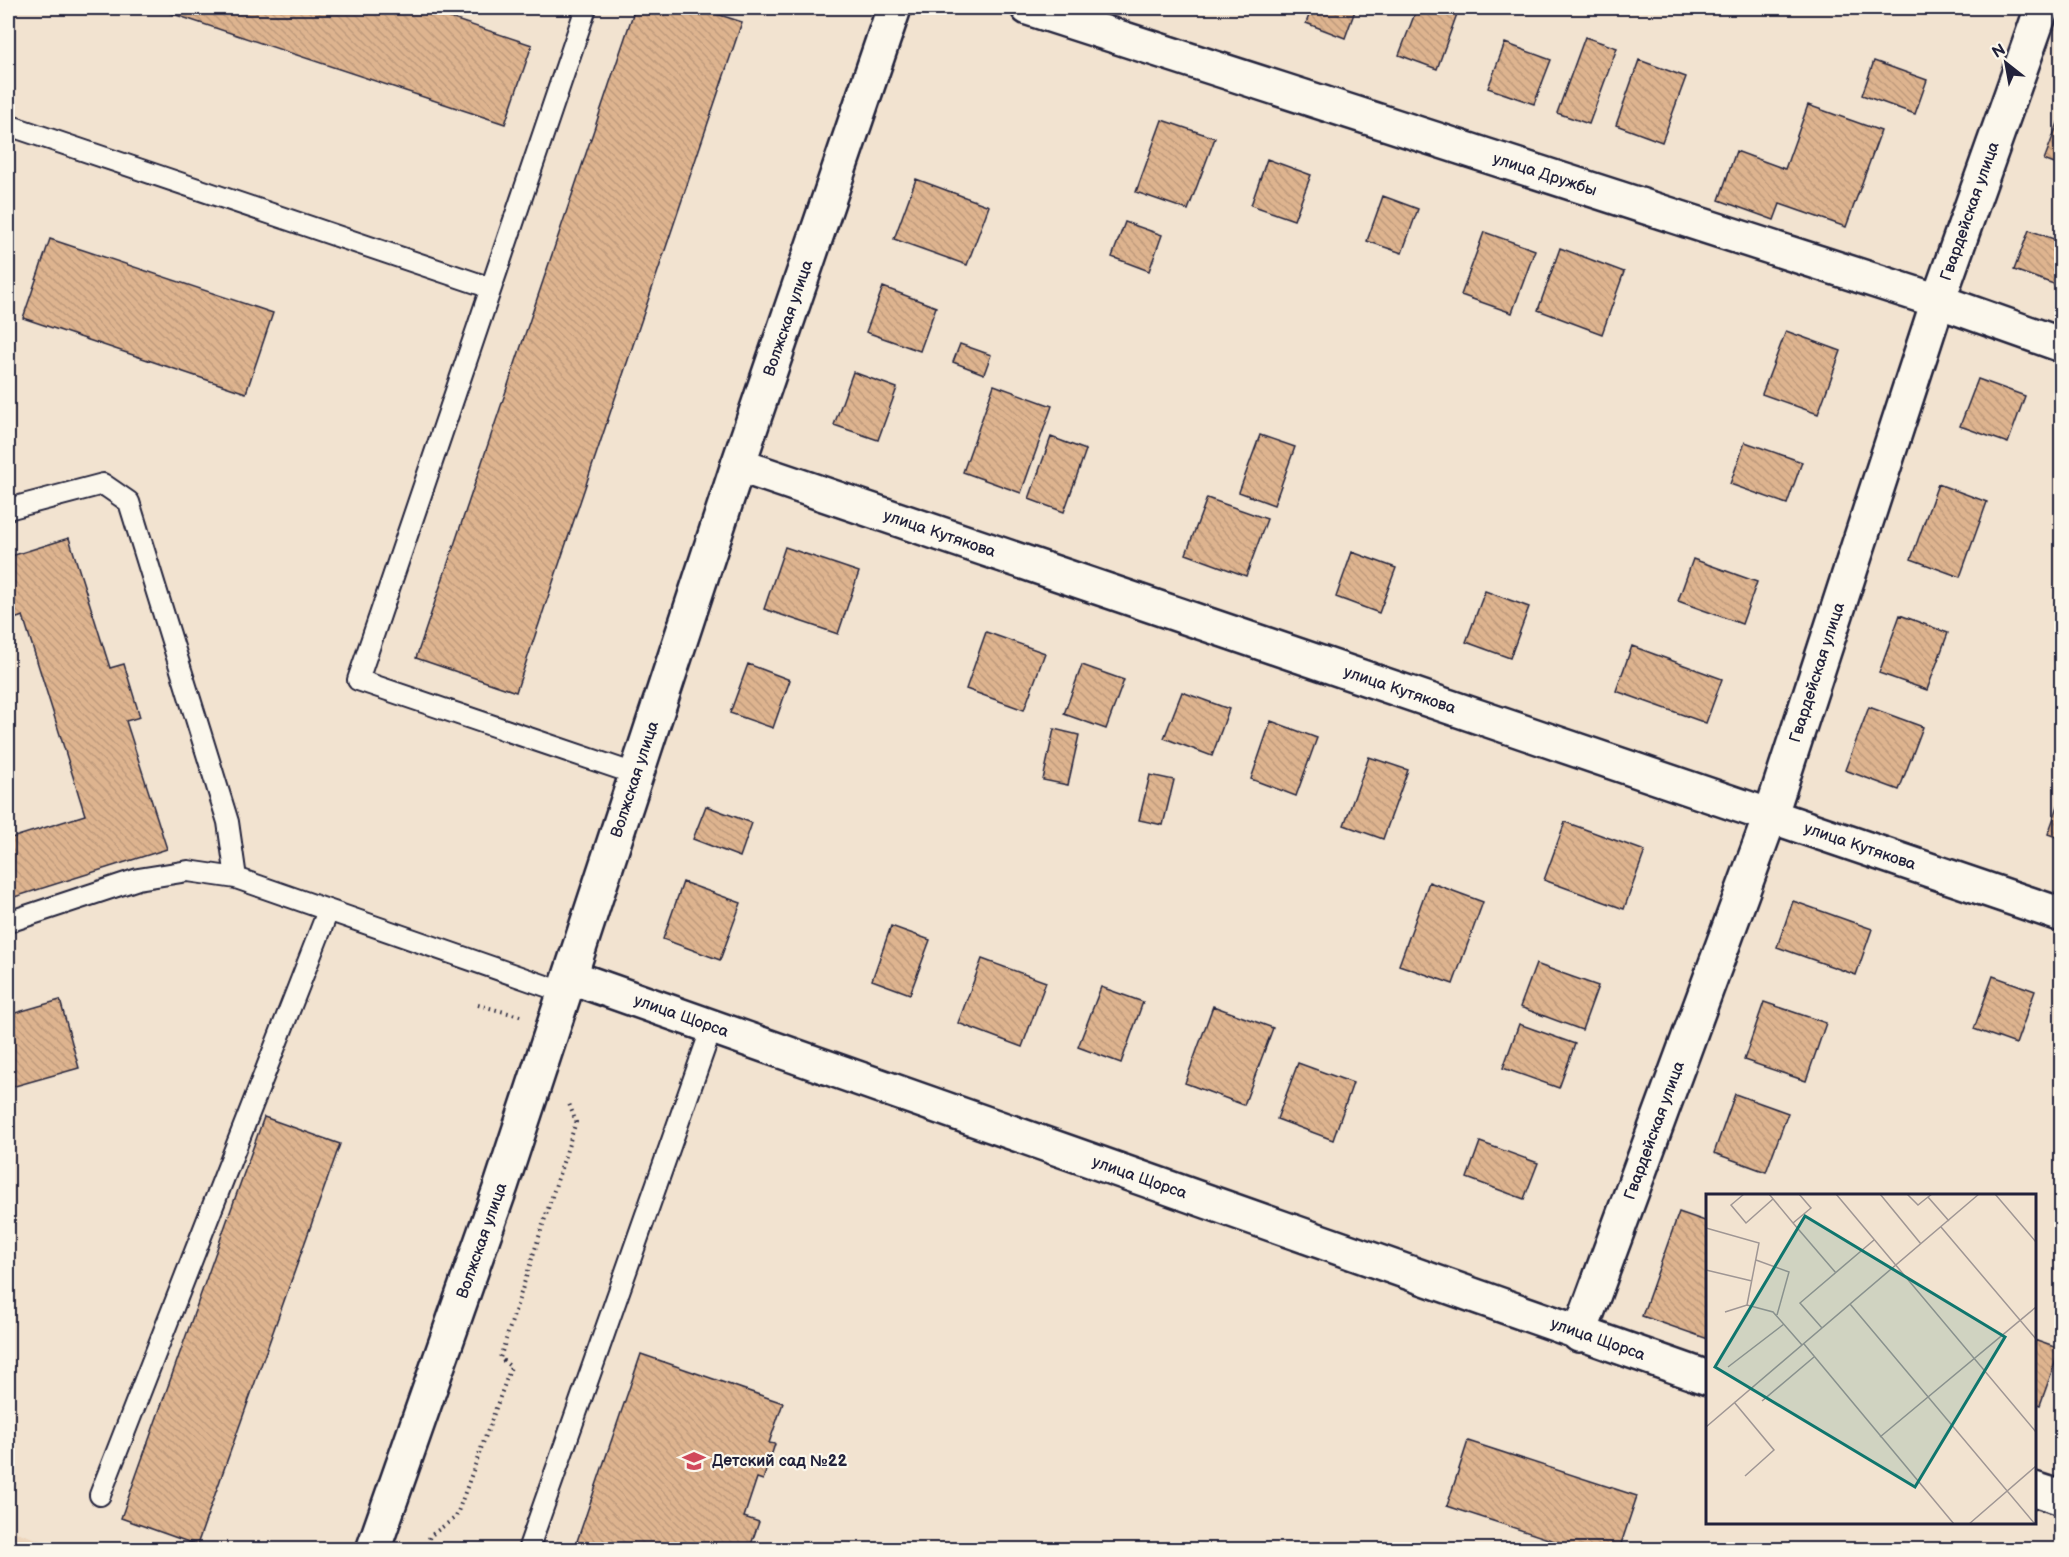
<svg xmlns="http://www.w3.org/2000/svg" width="2069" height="1557" viewBox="0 0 2069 1557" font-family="'Balsamiq Sans',sans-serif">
  <defs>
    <pattern id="building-back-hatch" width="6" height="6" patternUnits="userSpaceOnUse" patternTransform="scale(1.5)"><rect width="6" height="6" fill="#deb48f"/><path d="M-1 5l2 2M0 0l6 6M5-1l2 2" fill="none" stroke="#be9a7c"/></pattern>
  </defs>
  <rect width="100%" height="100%" fill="#f2e3d0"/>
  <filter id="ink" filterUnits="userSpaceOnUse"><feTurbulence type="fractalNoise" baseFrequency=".0167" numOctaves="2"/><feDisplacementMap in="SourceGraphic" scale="12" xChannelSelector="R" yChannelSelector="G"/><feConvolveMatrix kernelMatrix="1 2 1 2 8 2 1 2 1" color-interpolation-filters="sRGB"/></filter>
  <g filter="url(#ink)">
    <path fill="#ecd5bc" d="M8,1529L64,1549H8Z"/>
    <path fill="url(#building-back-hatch)" stroke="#22223b" stroke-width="1.5" d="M155,8H420L532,45L505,124Z
      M635,8H698L742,22L516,692L416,658Z
      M1312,8H1356L1345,38L1306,23Z
      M1417,8H1438L1457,14L1437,69L1399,55Z
      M1585,37L1617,48L1589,124L1557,113Z
      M1505,43L1551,60L1534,104L1488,88Z
      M1639,60L1686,77L1662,142L1616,125Z
      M1874,61L1927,80L1915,114L1862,95Z
      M1808,105L1881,131L1846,227L1780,204L1774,220L1719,200L1736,151L1785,169Z
      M2061,115H2062V167L2044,160Z
      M1162,120L1215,138L1188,210L1136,192Z
      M1267,159L1311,175L1294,220L1251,205Z
      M916,179L989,206L967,265L894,239Z
      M1383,196L1418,209L1402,253L1367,241Z
      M1125,222L1162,235L1149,271L1112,257Z
      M2029,230L2062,242V287L2014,270Z
      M1484,232L1535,250L1512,313L1461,295Z
      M50,239L273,313L246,393L23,318Z
      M1560,248L1624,272L1602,334L1538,310Z
      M883,287L936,307L920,351L866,332Z
      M1786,331L1841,351L1818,414L1762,394Z
      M960,344L991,355L984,374L953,362Z
      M853,372L897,388L878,440L834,425Z
      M1978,379L2025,396L2008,443L1960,426Z
      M994,385L1052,406L1021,493L963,472Z
      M1260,435L1295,447L1274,505L1239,492Z
      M1051,437L1086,450L1064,512L1029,499Z
      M1745,442L1802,462L1787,504L1730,484Z
      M1938,484L1987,502L1960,577L1911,559Z
      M1207,498L1267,519L1246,576L1186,554Z
      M69,538L110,668L124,664L140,717L126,721L167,849L8,899V839L85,815L23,616L8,621V557Z
      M785,547L859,572L838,634L764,609Z
      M1352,552L1396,568L1379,613L1336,597Z
      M1693,559L1757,582L1742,624L1678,601Z
      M1485,591L1529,607L1510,658L1466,642Z
      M1900,615L1948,633L1927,690L1879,673Z
      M986,632L1045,653L1024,710L966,689Z
      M1632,646L1722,679L1706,723L1616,691Z
      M748,664L790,680L773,728L730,713Z
      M1082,665L1124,680L1106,729L1064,714Z
      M1182,692L1229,709L1212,756L1164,738Z
      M1869,707L1923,727L1899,790L1845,770Z
      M1271,721L1317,738L1296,796L1251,779Z
      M1054,729L1079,735L1068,785L1043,780Z
      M1369,757L1408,770L1383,839L1344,825Z
      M1150,775L1174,780L1163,825L1139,820Z
      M2062,795V839L2048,834Z
      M706,806L752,823L740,857L693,839Z
      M1565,822L1645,851L1624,909L1544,880Z
      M683,882L741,903L720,960L663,939Z
      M1429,882L1483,902L1453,984L1399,965Z
      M1793,901L1872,929L1856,975L1777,947Z
      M891,926L930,940L910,994L872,980Z
      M982,959L1046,982L1022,1047L958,1023Z
      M1536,964L1598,986L1582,1030L1520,1007Z
      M1993,976L2035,991L2016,1044L1974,1029Z
      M1101,987L1143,1002L1121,1063L1078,1047Z
      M60,1000L79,1068L8,1088V1015Z
      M1764,1002L1826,1023L1806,1081L1744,1060Z
      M1213,1006L1273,1028L1244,1105L1185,1083Z
      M1519,1024L1575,1044L1559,1088L1503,1068Z
      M1298,1063L1353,1083L1333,1140L1277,1119Z
      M1735,1094L1788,1113L1766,1172L1714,1153Z
      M264,1117L340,1144L197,1545L121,1518Z
      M1480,1142L1538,1163L1524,1199L1467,1178Z
      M1679,1212L1708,1222V1339L1642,1316Z
      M2034,1340L2060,1349L2040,1405L2034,1403Z
      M641,1354L783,1403L769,1443L775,1444L763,1480L757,1478L744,1517L759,1522L749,1550H574Z
      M1468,1441L1637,1496L1619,1550H1582L1447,1506Z"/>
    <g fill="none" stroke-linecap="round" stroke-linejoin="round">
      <g stroke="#22223b" stroke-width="24">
        <path id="service" d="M586,8L358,680L638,775
          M8,125L491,288
          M8,509L103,484L129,502L228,822L236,878
          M8,922L138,879L188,871L236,878L566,993
          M100,1495L328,911
          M528,1550L712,1027"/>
      </g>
      <g stroke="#22223b" stroke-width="38">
        <g id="minor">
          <path id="s1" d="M1028,8L1938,301L2062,345"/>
          <path id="s2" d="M738,465L2062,915"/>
          <path id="s3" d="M571,977L1708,1378"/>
          <path id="s4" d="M1579,1335L1770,817L1938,301L2042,8"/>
          <path d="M2034,1489L2062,1498"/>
        </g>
      </g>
      <g stroke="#22223b" stroke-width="38">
        <g id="tertiary">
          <path id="s5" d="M373,1550L501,1186L738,465L894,8"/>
        </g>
      </g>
      <path stroke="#22223b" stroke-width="4" stroke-dasharray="1.5 4.5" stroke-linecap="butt" d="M478,1005L520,1016
        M425,1550L430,1536L456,1517L511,1367L500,1358L576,1122L568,1101"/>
      <use href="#service" stroke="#fbf7ec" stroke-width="20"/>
      <use href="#minor" stroke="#fbf7ec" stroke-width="33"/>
      <use href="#tertiary" stroke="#fbf7ec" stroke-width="33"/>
    </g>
  </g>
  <defs>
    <g id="school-bare" transform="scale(1.8)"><path d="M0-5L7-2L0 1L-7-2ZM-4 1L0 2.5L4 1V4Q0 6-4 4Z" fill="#d1495b" stroke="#fbf7ec" stroke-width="2.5" paint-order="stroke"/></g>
  </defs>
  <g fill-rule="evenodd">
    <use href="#school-bare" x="694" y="1461"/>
  </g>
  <g text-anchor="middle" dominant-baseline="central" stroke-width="4.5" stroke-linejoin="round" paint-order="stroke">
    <g font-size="16" fill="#22223b" stroke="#fbf7ec">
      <text stroke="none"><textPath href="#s1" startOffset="543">улица Дружбы</textPath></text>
      <text stroke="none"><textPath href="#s4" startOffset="1190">Гвардейская улица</textPath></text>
      <text stroke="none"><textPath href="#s5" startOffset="1300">Волжская улица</textPath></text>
      <text stroke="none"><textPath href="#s2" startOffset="213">улица Кутякова</textPath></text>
      <text stroke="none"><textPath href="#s4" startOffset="704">Гвардейская улица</textPath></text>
      <text stroke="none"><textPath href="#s2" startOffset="699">улица Кутякова</textPath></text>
      <text stroke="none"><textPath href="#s5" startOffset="814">Волжская улица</textPath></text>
      <text stroke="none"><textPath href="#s2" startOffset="1185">улица Кутякова</textPath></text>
      <text stroke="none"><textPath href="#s3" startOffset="117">улица Щорса</textPath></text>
      <text stroke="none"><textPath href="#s4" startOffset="218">Гвардейская улица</textPath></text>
      <text stroke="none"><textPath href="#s3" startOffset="603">улица Щорса</textPath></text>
      <text stroke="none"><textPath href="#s5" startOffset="328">Волжская улица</textPath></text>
      <text stroke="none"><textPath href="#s3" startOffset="1089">улица Щорса</textPath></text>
    </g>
    <g font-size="16" font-weight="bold" fill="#22223b" stroke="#fbf7ec" text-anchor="start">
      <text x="712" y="1461">Детский сад №22</text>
    </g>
  </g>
  <g transform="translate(1706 1194)">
    <rect width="330" height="330" fill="#f2e3d0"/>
    <path fill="none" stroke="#9f9694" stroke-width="1.5" d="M38,0L25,11L40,29L67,5M63,0L87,29L105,14L93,0M130,0L330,238M174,0L215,50M201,0L212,11L222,3M226,0L222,3L243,27M289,0L330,48M87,29L130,79M235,33L330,145M0,34L53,49L41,111M50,66L83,78L71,121M0,76L46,87M144,110L329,330M19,118L41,111L67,118L96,151M116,134L94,109L168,46M98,150L248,330M22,173L78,130M56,207L108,163M28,208L68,256L39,282M0,233L273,0M174,243L330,113M263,330L330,272"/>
    <path fill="#0f766e" fill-opacity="0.15" stroke="#0f766e" stroke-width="3" d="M99,22L299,143L209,293L9,173Z"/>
    <rect width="330" height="330" fill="none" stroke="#22223b" stroke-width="3"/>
  </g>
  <rect width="2069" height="1557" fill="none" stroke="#fbf7ec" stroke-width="30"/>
  <rect x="15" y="15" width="2039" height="1527" fill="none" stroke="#22223b" stroke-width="2" filter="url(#ink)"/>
  <g transform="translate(2006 63) rotate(329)" stroke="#fbf7ec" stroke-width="4.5" paint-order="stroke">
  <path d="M0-4.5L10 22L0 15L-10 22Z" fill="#22223b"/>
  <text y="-9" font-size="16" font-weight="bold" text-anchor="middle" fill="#22223b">N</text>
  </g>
</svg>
